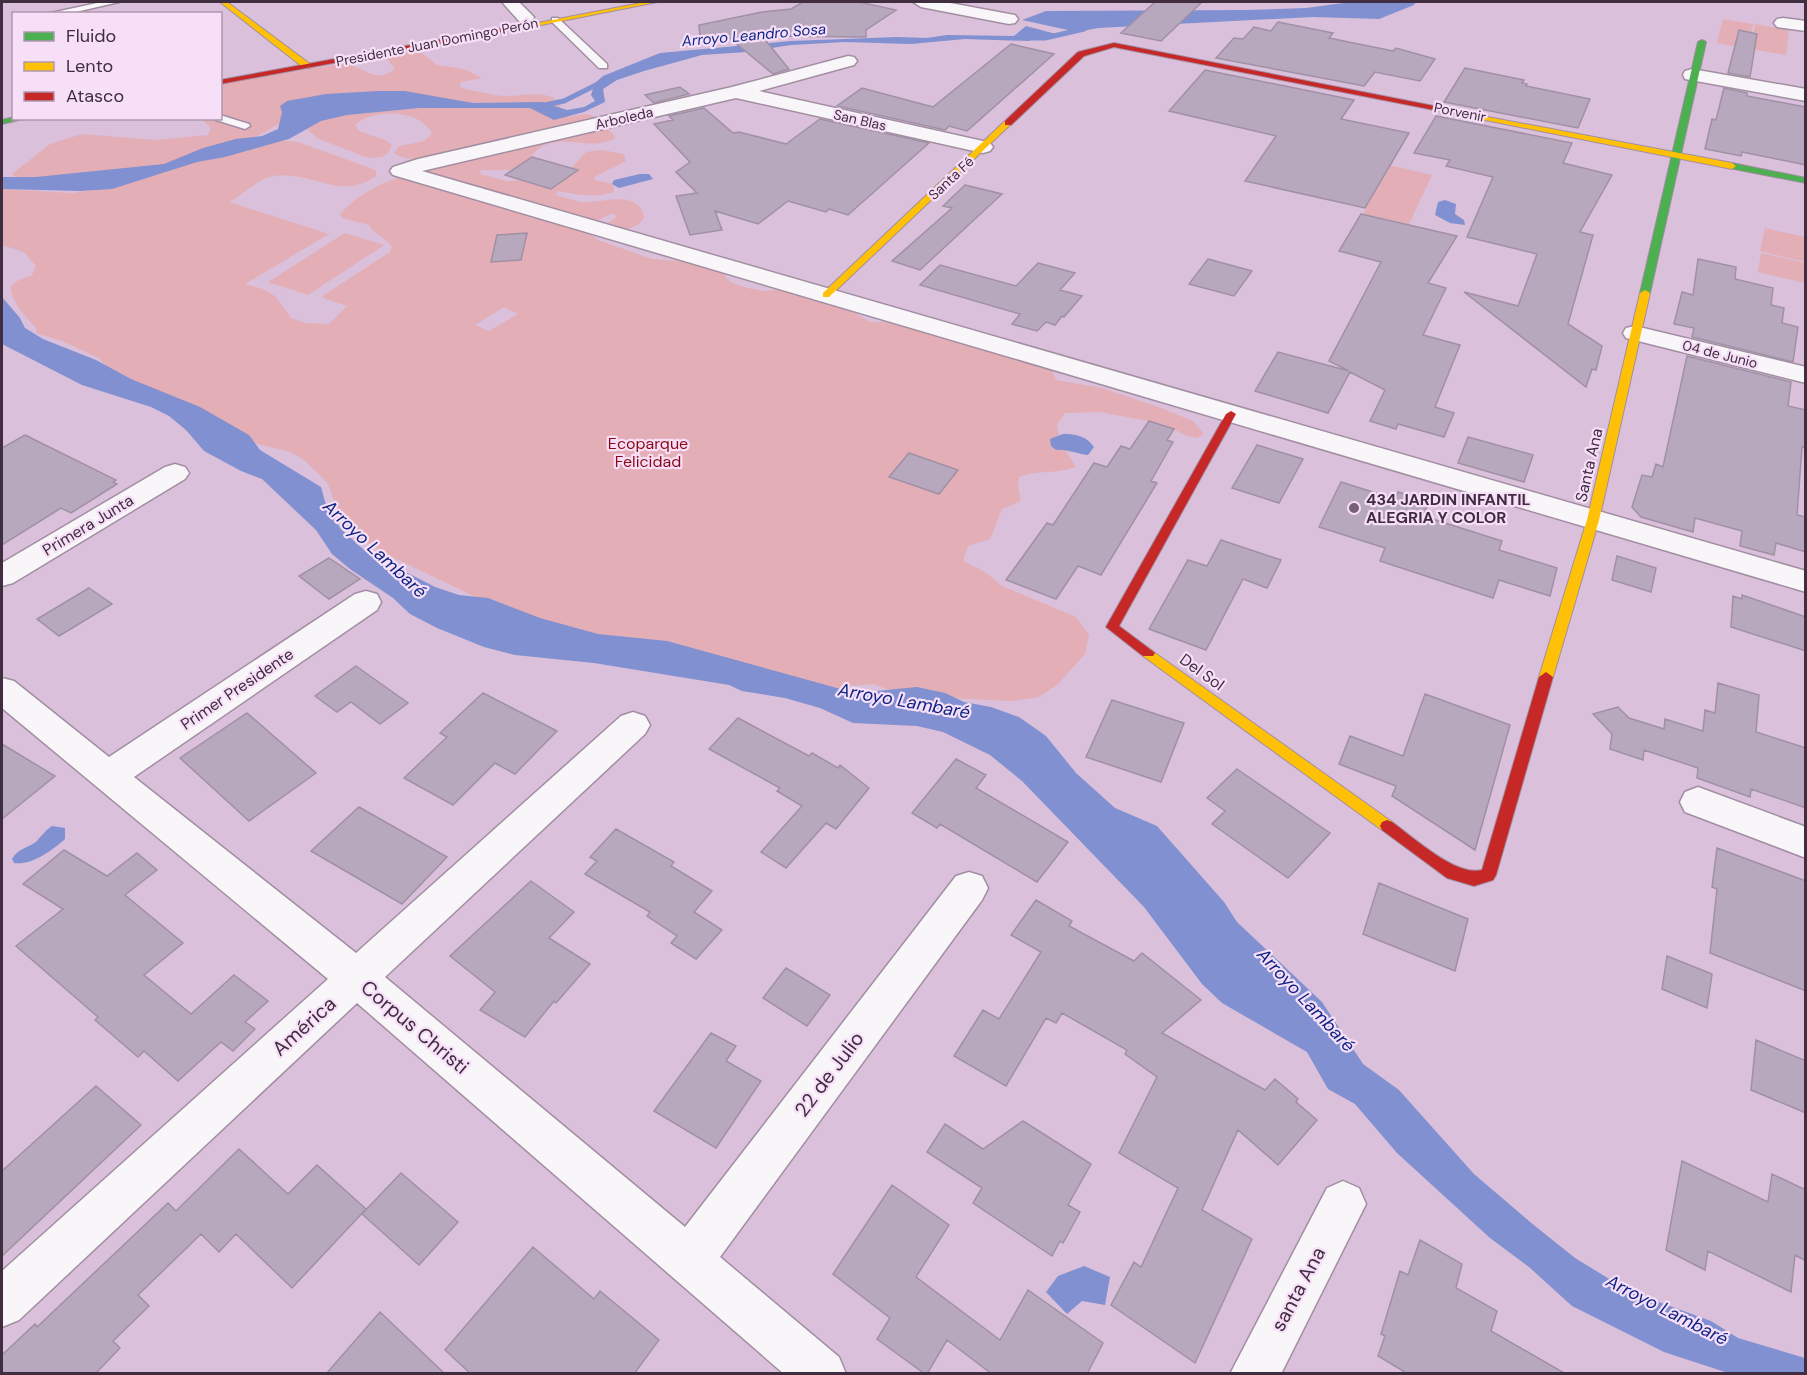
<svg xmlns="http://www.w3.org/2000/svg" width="1807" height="1375" viewBox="0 0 1807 1375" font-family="'DM Sans',sans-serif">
  <rect width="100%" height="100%" fill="#dac0da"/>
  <path fill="#e3aeb5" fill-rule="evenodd" d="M1723,19L1753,24L1749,49L1717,43Z
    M1755,24L1789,30L1786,55L1751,49Z
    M402,51L422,53L437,65L464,69L482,78L461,82L459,85L462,88C476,91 490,95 504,96C521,97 550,87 561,106L556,112L562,117L587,114L593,116L615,136L614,139C589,152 558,131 536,151C531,155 528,164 523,170H481L480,174L507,181L532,180L569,171L586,152L602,150L624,154L626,161L594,177L595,180L612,184L614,188L613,192C595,199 575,194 557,191L556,195C567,198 578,203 589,202C609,201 639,191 644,218C634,232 617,231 602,228C606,222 612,222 616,217L613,213L598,220H589L545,206L528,204L466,188L454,179L428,172C420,153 406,163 394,153L399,146L424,141L432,134C421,109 373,108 355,125L359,131L385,140L392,145L388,153L382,157L368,158L317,138L305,127L284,121L254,138L298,142L370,168L376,171V176C338,202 314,170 273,176C257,179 244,194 229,202L329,234L245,284L263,289L275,296L291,318L305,323L329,324L347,306L321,297L390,252L392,247C386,237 375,236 369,225L342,218L340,214C357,196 377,184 401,177L582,229L598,240L652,259L703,263L719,268L730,282L747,288L765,291L785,289L852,308L855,313L870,322L925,323L1050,367L1056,380L1102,388L1161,408L1193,421L1204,434L1196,438L1187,436L1163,424L1100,412L1065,413L1057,425C1060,447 1066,449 1076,467C1057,474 1037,470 1019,477L1018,486L1021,501L1002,509L990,539L968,546L963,561L985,572L1002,586L1076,617L1089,635L1085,654L1058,684L1039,697L1012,701L929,697L901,694L873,684L848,686L825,693L604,641L482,600L386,554L354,534L337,508L327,482L304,460L290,452L254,443L158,395L107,367L99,358L62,341L36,333V328C26,317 10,301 11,286L17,281L32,275L36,266L24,252L2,245V189L72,193L92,190L20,180L12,174L50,144L82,134L156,140L208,135L211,128L202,119L220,118L221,83L346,63C365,68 375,84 395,69L384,55ZM526,233L521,260L491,261L497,235ZM504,307L518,314L489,331L475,325ZM909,453L958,470L939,494L890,477Z
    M1388,165L1432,175L1409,224L1363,214Z
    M1765,228L1805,237V262L1760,251Z
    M345,233L384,245L308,295L268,282Z
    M1761,253L1805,263V283L1758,272Z"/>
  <path fill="#8090d0" d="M1351,2H1416L1414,5L1379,19L1313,17L1098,28L1077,32L1022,20L1046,11L1247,10L1306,8Z
    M1026,26L1056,34L1028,41L965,39L911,44L845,42L791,45L746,52L702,55L644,71L617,80L603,89L605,102L584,112L554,120L530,108H419L347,115L321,121L289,139L225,157L197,162L112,189L80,191L2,189V177H36L164,164L203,148L236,139L262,136L278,129L282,112L280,106L287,101L326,94L378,91H405L473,103L542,102L567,110L584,107L595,101L591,95L595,83L603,76L660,53L791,41L897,37L927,38L947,35L1014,36Z
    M640,174H649L653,179L619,188L612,184L614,180Z
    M1445,200L1456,204L1455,214L1464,220L1465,225L1450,223L1435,215L1438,202Z
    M2,297L20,318L25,328L43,339L96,360L131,379L200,407L249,435L260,450L321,487L326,505L341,529L365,551L435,587L459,595L488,598L540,618L598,634L667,641L855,693L917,687L945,693L964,702L991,707L1019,717L1046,736L1076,773L1115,808L1157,826L1224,902L1237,922L1322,1002L1363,1064L1399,1090L1474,1174L1530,1222L1575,1258L1611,1280L1656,1301L1711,1321L1738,1338L1805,1358V1373H1728L1664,1352L1572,1306L1529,1267L1490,1238L1397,1153L1355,1104L1328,1089L1307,1052L1222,1003L1202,984L1144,907L1022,781L990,755L943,732L917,726L853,723L820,708L785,698L742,691L729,685L594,663L515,655L484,647L437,628L410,614L393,598L350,569L332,554L316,530L262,479L241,471L204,451L186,430L169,416L151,407L82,385L2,344Z
    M1063,434C1077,434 1086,436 1094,447L1088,455C1076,454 1068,449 1056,450L1051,446L1050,439Z
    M52,826L65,828V839C53,850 31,866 14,863L12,859C18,848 29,848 37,841C42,835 45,831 52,826Z
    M1084,1266L1110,1277L1105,1305L1082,1301L1067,1314L1046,1292L1058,1276Z"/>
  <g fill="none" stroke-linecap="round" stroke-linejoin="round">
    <path stroke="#8090d0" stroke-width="5" d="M1030,38H1045L1084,29
      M540,106L564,101L602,82"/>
  </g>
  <path fill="#b8a8bd" stroke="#a090a5" stroke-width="1.5" d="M803,2H859L896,10L866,30V37L762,36L789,69L773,74L727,36H700L699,25L762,12L791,9Z
    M1155,2H1202L1161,41L1121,33Z
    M1278,22L1333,33L1329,38L1393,51L1396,48L1435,59L1420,81L1375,72L1364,86L1216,58L1234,38L1243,39L1254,27L1271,31Z
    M1739,30L1757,34L1750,77L1728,73Z
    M1011,44L1054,54L967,131L949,126L945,130L837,106L862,88L933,107Z
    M1465,68L1524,80L1522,83L1527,84L1526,86L1590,99L1578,128L1444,102Z
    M1205,70L1354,100L1341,119L1409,133L1365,208L1245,181L1276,136L1169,111Z
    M680,87L689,94L654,103L645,95Z
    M1724,88L1747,93V96L1806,107V165L1742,152L1741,156L1705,149L1712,119L1716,120Z
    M704,108L733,133L739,132L786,144L820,119L929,143L848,215L829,209L826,212L788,201L758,224L715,211L722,230L690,235L676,196L697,193L676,172L690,162L654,124L673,120L669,116Z
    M1436,116L1572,143L1563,163L1612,175L1580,232L1593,235L1568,324L1602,346L1596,370L1592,369L1586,387L1464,292L1518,306L1537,254L1467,237L1493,177L1446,166L1450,160L1414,153Z
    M532,157L578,170L551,189L505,175Z
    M965,185L1002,194L920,270L892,261L952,208L943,206Z
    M1361,214L1457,236L1428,283L1446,288L1423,335L1460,345L1435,407L1454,413L1444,437L1398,424L1396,429L1370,421L1385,390L1350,372L1328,413L1255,391L1278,352L1349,371L1329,361L1381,262L1339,251Z
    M527,233L521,260L491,262L497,235Z
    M1208,259L1252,271L1234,296L1189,284Z
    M1698,259L1736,267L1735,279L1773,288L1771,305L1784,308L1782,323L1798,327L1793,362L1692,337L1694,328L1674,324L1682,292L1693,295Z
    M1038,263L1075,273L1060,290L1082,296L1064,317L1062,316L1055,325L1046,322L1037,331L1012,324L1020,314L920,285L940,265L1016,286Z
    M1687,356L1791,382L1788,406L1806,410V448L1802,447L1797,515L1806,517V552L1776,543L1774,555L1740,546L1742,531L1695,518L1693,532L1641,517L1632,507L1642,475L1652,477L1656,464L1663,467Z
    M1149,421L1174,429L1167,440L1173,442L1151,481L1157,483L1101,575L1078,566L1056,599L1006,580L1047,523L1053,525L1094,463L1107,467L1121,446L1130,449Z
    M25,435L116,480L113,482L117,484L71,513L61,508L2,545V448Z
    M1468,437L1533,455L1524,482L1458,463Z
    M1257,445L1303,459L1279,503L1232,488Z
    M909,453L958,470L939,494L889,477Z
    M1341,482L1395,499L1398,492L1429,501L1423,516L1502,541L1499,550L1557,568L1550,596L1499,580L1493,598L1380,561L1385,548L1319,527Z
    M1221,540L1281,560L1267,588L1243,579L1206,650L1149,629L1188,560L1207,566Z
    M1617,556L1656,568L1651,592L1612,580Z
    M329,558L360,579L329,599L299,576Z
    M89,588L112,604L59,636L37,619Z
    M1742,595L1806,617V651L1731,627L1733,596L1742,599Z
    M356,666L408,703L380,724L351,702L337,712L315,696Z
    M1718,683L1759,695L1756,732L1806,748V808L1751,789L1750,797L1697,778L1698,768L1644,750L1643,760L1610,749L1612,734L1593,714L1618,707L1629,718L1664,729L1665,719L1703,731L1705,710L1715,713Z
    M483,693L557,731L515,774L495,763L453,805L404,778L447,737L440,733Z
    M1425,694L1510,725L1475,850L1392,796L1396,786L1339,764L1350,736L1403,756Z
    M1112,700L1184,723L1161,782L1086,757Z
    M247,713L316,773L249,821L180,758Z
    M738,718L809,756L812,753L838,768L840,765L869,788L836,829L826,823L786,868L761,852L802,806L777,791L780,788L709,749Z
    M2,744L55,776L2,819Z
    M956,759L986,775L976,788L1068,842L1037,882L940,824L937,828L912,813Z
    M1237,769L1330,833L1288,878L1212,824L1225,811L1207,798Z
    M359,807L447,857L402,904L311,851Z
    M616,829L674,862L671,866L712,891L694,912L722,930L696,959L671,943L677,936L647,916L650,912L585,874L597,861L590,857Z
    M1717,848L1806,881V991L1710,953L1717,889L1712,887Z
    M64,850L107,876L137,853L157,870L125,895L183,943L144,975L191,1014L234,975L268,1001L245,1022L255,1029L233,1051L221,1042L178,1081L144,1051L138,1057L95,1020L98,1017L16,946L63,909L23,884Z
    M531,881L574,912L549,938L590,964L556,1003L554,1001L525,1037L480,1010L495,992L450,956Z
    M1379,883L1468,919L1455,971L1363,934Z
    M1036,900L1072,921L1069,926L1134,961L1142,953L1201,1000L1162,1033L1265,1090L1275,1079L1298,1099L1296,1102L1317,1120L1278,1165L1238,1130L1202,1210L1252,1239L1195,1363L1111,1305L1134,1262L1141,1267L1178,1188L1119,1153L1157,1077L1125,1054L1127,1050L1062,1013L1056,1023L1046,1018L1006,1086L954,1056L983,1010L999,1019L1041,952L1011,935Z
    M1667,956L1712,974L1707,1008L1662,989Z
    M786,968L830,995L807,1026L763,998Z
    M711,1033L736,1046L726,1061L761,1081L716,1148L654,1111Z
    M1756,1040L1806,1061V1113L1751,1090Z
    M96,1086L141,1125L2,1256V1171Z
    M1023,1121L1091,1164L1068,1205L1080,1212L1063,1243L1060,1241L1052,1256L973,1203L982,1188L927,1152L945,1124L983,1149Z
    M239,1149L288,1194L317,1165L366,1209L292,1288L236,1234L219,1252L201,1234L138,1295L149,1306L113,1341L120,1348L95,1374H2V1355L35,1324L37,1327L168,1203L176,1211Z
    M1682,1161L1768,1202L1772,1174L1806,1190V1261L1795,1255L1791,1292L1708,1251L1705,1270L1666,1250Z
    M401,1173L458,1222L419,1265L362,1214Z
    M892,1185L949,1225L916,1277L1000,1340L1028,1290L1103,1343L1087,1374H992L947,1340L927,1374H925L877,1339L890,1318L833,1274Z
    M1420,1240L1462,1264L1456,1288L1497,1311L1491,1331L1566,1374H1408L1378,1356L1385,1336L1381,1334L1400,1271L1408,1275Z
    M533,1247L594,1299L600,1291L659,1340L634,1374H471L445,1350Z
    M380,1312L445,1374H326Z"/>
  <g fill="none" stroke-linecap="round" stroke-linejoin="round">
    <g stroke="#a28ea2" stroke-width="3">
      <path id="lane" d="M102,2H119L67,14H46Z
        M552,18H558L607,64V68H599L552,22Z
        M220,115L249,124L250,126L245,129L216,120L215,118H220Z"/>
    </g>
    <g stroke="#a28ea2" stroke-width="3">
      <path id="street" d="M502,2H519L534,17L531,21H519Z
        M913,2H945L1009,14L1015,15L1018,19L1015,23L1009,24L921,7Z
        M1783,18L1806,21V31L1777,27L1774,23L1777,19Z
        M848,56L854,57L857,61L854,65L759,91L983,141L990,143L993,147L990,151L983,153L736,98L422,171L1806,571V592L393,175L390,171L393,167L418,159L732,87Z
        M1692,69L1806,89V101L1685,79L1683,75L1685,71Z
        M1635,326L1806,367V383L1626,338L1623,333L1626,328Z
        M175,464L185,467L189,473L185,479L13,583L2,586V563L165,467Z
        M366,591L377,594L381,602L377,610L134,777L356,953L621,716L633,712L645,716L650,725L645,734L385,977L685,1227L956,876L969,872L982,876L988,888L982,900L720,1257L839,1357L846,1374H784L357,1003L19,1320L2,1327V1271L328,979L2,708V678L14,681L109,757L355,594Z
        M1698,787L1806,827V858L1685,812L1680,802L1685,792Z
        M1343,1181L1359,1188L1366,1204L1281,1374H1230L1327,1188Z"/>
    </g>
    <g stroke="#a28ea2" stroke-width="2">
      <path id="fast" d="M1702,40L1706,42L1650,293L1645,296L1640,293L1698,42Z
        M14,117L27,118L2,124V120Z
        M1732,163L1806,178V183L1729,168V164Z"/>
    </g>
    <g stroke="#a28ea2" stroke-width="2">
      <path id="slow" d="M220,2H227L310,64V68H304Z
        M646,2H657L531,27L527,25Z
        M1477,115L1732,163L1736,166L1732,169L1480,119L1476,117Z
        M1005,121L1012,123L829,297H823V293Z
        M1645,290L1650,293L1599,520L1553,677L1546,682L1539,677L1587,520L1640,293Z
        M1148,648L1392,822L1394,826L1392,830L1387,832L1382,830L1143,656L1141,653L1143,650Z"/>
    </g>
    <g stroke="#a28ea2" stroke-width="2">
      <path id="jam" d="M531,23L535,25L533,26L220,84V80Z
        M1114,43L1480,115L1484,117L1480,119L1114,47L1084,56L1011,125H1005V121L1078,52Z
        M1231,411L1236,414L1119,626L1155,653L1153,656H1143L1106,627L1226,414Z
        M1546,672L1553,677L1496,875L1493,880L1474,886L1447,878L1382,830L1380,826L1382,822L1387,820L1392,822C1413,837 1456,877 1482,870L1539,677Z"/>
    </g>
    <use href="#lane" fill="#f9f6f9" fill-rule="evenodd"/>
    <use href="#street" fill="#f9f6f9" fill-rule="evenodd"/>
    <use href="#fast" fill="#4caf50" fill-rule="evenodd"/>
    <use href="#slow" fill="#ffc107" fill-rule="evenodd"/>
    <use href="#jam" fill="#c62828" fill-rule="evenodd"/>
  </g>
  <circle fill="#766076" stroke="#f7dff8" stroke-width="2" cx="1354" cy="508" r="6"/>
  <g text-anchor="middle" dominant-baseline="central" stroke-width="4.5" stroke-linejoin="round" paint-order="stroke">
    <g font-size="14" fill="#402d40" stroke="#f7dff8">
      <text transform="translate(437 42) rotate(-11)">Presidente Juan Domingo Perón</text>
      <text transform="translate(1460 112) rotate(11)">Porvenir</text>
      <text transform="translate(624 118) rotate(-13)">Arboleda</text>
      <text transform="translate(860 120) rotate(13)">San Blas</text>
      <text transform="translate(951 178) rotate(-43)">Santa Fé</text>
      <text transform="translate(1720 354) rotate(14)">04 de Junio</text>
    </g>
    <g font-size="15" font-style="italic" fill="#0d2685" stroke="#f7dff8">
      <text transform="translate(754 35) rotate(-5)">Arroyo Leandro Sosa</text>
    </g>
    <g font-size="16" fill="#8c0714" stroke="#f7dff8">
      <text x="648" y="443">Ecoparque<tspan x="648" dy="18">Felicidad</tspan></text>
    </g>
    <g font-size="16" fill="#402d40" stroke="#f7dff8">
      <text transform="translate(1589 465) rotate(-77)">Santa Ana</text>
      <text transform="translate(88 525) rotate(-31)">Primera Junta</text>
      <text transform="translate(1202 672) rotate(36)">Del Sol</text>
      <text transform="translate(237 689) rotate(-34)">Primer Presidente</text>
    </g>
    <g font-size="16" font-weight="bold" fill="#402d40" stroke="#f7dff8" text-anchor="start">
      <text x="1366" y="499">434 JARDIN INFANTIL<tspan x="1366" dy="18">ALEGRIA Y COLOR</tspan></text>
    </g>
    <g font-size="18" font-style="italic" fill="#0d2685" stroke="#f7dff8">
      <text transform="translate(375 549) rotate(43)">Arroyo Lambaré</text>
      <text transform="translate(904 701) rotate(10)">Arroyo Lambaré</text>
      <text transform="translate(1306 1000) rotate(47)">Arroyo Lambaré</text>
      <text transform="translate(1667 1310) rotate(27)">Arroyo Lambaré</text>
    </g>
    <g font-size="20" fill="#402d40" stroke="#f7dff8">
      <text transform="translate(304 1026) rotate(-42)">América</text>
      <text transform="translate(415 1027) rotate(40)">Corpus Christi</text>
      <text transform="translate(829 1074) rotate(-53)">22 de Julio</text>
      <text transform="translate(1298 1289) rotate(-62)">santa Ana</text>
    </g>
  </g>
  <rect width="1807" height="1375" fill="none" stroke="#402d40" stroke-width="6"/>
  <rect x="12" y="12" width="210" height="108" fill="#f7dff8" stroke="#ae98ae" stroke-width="1.5"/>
  <rect x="24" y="32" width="30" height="9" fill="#4caf50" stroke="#ae98ae" stroke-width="1.5"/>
  <text x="66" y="42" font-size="18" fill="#402d40">Fluido</text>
  <rect x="24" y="62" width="30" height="9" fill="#ffc107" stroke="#ae98ae" stroke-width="1.5"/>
  <text x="66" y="72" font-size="18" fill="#402d40">Lento</text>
  <rect x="24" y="92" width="30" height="9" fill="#c62828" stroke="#ae98ae" stroke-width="1.5"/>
  <text x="66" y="102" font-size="18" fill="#402d40">Atasco</text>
</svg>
